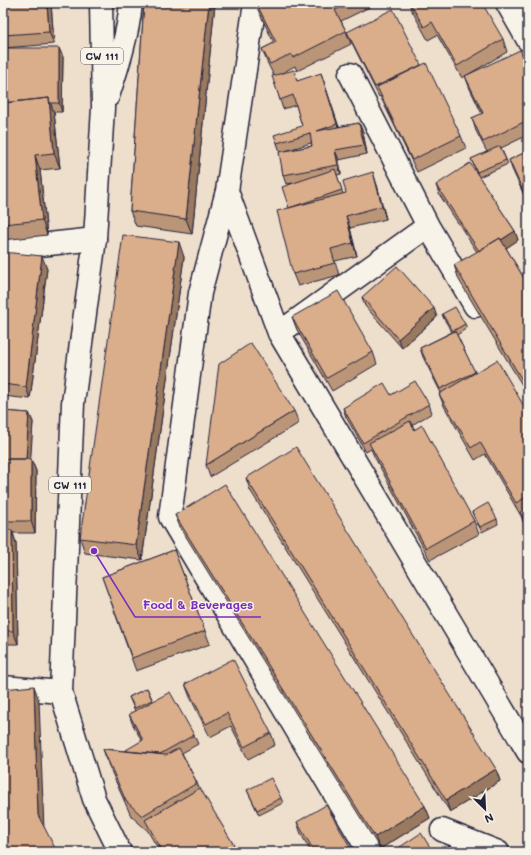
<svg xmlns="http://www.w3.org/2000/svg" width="531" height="855" viewBox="0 0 531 855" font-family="Mali,sans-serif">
  <rect width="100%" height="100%" fill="#eedecc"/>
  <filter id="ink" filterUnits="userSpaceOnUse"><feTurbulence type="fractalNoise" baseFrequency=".025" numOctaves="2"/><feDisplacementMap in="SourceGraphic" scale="8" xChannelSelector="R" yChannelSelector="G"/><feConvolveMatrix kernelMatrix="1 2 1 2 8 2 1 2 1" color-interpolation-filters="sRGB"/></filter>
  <g filter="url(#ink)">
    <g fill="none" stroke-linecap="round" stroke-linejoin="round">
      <g stroke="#22223b" stroke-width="25">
        <path id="street" d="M255,3L227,191L200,293L170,517L369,852
          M507,3L528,40
          M350,74L428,226L475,306
          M227,191L279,333L528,752
          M3,249L95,239
          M279,333L428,226
          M3,687L61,692
          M442,830L498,852"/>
      </g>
      <g stroke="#22223b" stroke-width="25">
        <path id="primary" d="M101,3L103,108L95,239L73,403L61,692L94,799L120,852
          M108,96C118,66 128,35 131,3"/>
      </g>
      <use href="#street" stroke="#f7f3e8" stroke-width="22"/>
      <use href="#primary" stroke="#f7f3e8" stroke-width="22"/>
    </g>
    <path fill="#bb9578" stroke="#22223b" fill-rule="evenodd" d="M3,3H51L54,44L3,48Z
      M144,3H215L192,234L136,226L130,211Z
      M255,3H378L341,21L346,31L351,44L297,71L295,66L280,74L298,81L324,82L338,127L359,123L363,132L367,154L339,160L341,174L337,175L343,194L377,185L386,219L350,228L357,256L335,261L339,275L298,286L293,274L289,208L293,183L286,184L283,175L280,152L277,143L302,126L296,105L283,109L280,100L274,76L267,62L262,49L274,43L259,12ZM311,143L312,146L285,151Z
      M409,3H455L503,39L507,52L462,78L437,35L428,40L411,9Z
      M524,3H528V10Z
      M347,32L421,65L461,136L466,148L417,172L380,96L379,97L351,41Z
      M3,48L63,57L62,112H54L60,168L40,170L47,235L3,240Z
      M528,67V135L501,148L508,164L479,177L515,231L518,240L506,248L528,285V395L459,280L454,265L477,252L439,194L436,185L478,175L471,159L487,152L476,131L472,118L482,114L470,89L465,76Z
      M528,151V204L512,169L509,160Z
      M3,252L47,269L30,399L3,396Z
      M184,257L142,560L85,553L80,538Z
      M362,297L437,317L402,348L365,306Z
      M442,314L465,324L467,328L457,335L475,373L528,413V532L525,527L521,516L485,454L475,460L444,406L439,394L441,393L423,357L420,348L452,332L444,319Z
      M292,317L373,352L377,364L332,391L297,330Z
      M391,395L429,404L432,413L412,425L474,521L479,534L430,560L374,456L371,449L366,452L346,417L343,408Z
      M3,411L29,413L33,422L30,459H31L36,471L35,533H13L16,543L18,644H3Z
      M294,411L299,423L210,477L206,465Z
      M246,478L496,769L500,781L450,812L250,490Z
      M472,512L497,519L498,524L482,532L474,517Z
      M175,515L425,806L430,818L380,849L180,527Z
      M174,550L210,644L136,671L102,577Z
      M185,684L271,733L275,745L248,759L231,726L210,737L190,697Z
      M147,688L153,701L194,735L198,744L182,753L197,783L199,788L238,852H160L150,835L148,831L131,816L108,764L103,749L127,751L142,741L132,723L129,714L135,711L129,697Z
      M247,790L281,798L283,803L259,815Z
      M297,822L353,852H311L301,834Z"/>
    <path fill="#997961" stroke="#22223b" d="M47,3H51L54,44L49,32Z
      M209,3H215L192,234L186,219Z
      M59,48L63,57L62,112L59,103Z
      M321,73L341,133L337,124Z
      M49,98L54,113L60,168L54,153Z
      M359,123L363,132L367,154L364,145Z
      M335,150L339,160L341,174L338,165Z
      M35,155L40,170L47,235L42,220Z
      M373,172L377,185L386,219L382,206Z
      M346,216L350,228L357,256L353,243Z
      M515,231L518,240L484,263L480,254Z
      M179,242L184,257L142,560L136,545Z
      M42,256L47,269L30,399L26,387Z
      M434,308L437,317L402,348L398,339Z
      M29,413L33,422L30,471L26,462Z
      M31,459L36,471L35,533L31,521Z
      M12,530L16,543L18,644L13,631Z
      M34,686L39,701L44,830L38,815Z
      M496,769L500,781L450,812L446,800Z
      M425,806L430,818L380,849L375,837Z"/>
    <path fill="#daad8b" stroke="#22223b" d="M3,3H47L49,32L3,35Z
      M144,3H209L186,219L130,211Z
      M256,3H349L335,10L346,31L293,58L291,54L270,64L262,49L276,42Z
      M410,3H455V4L482,3L503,39L457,66L432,22L424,27Z
      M393,9L421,65L375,87L347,32Z
      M3,48H59V103H50L49,98L3,103Z
      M520,50L528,67V120L483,142L472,118L483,113L465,76Z
      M426,63L461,136L412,160L377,87Z
      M294,70L297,81L321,73L337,124L317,131L359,123L364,145L335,150L338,165L283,175L279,152L312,146L310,133L277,143L274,135L302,126L293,95L280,100L272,76Z
      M49,98L54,153L35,155L42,220L3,224V103Z
      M500,146L506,160L477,172L471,159Z
      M528,151V202L509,160Z
      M470,163L515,231L501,240L500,238L479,251L436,185Z
      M335,169L342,190L289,208L282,187Z
      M373,172L382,206L346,216L353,243L331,249L335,263L293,274L277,211L346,193L343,181Z
      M123,235L179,242L136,545L80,538Z
      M500,238L528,285V390L454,265Z
      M3,252L42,256L26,387L3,384Z
      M397,266L434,308L398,339L362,297Z
      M338,291L373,352L327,378L292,317Z
      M455,307L465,324L453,331L442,314Z
      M455,331L475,372L440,389L420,348Z
      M251,343L294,411L206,465L219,364Z
      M497,360L528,413V496L516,503L480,442L471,448L439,394Z
      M415,381L429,404L363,443L343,408L384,383L391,395Z
      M3,411L29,413L26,459H3Z
      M410,421L414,430L422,425L474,521L426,548L369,443Z
      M296,447L496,769L446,800L246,478Z
      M3,459H31V521H3Z
      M225,484L425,806L375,837L175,515Z
      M488,503L497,519L480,527L472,512Z
      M528,508V526L520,512Z
      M3,530H12L13,631H3Z
      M174,550L205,631L132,658L102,577Z
      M233,659L271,733L244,747L227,713L206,724L185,684Z
      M34,686L38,815L57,852H3V689Z
      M147,688L152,700L135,708L129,697Z
      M170,692L194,735L160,754L127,751L126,750L143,740L129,714Z
      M179,748L197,783L142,816L126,801L103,749L166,755Z
      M271,778L281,798L257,810L247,790Z
      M200,788L238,852H163L145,820Z
      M326,805L353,852H313L314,851L297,822Z
      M421,833L433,852H398L397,849Z"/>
  </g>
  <g text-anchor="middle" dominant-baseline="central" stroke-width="3" stroke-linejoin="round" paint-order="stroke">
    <g fill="#f7f3e8" stroke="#62616f" stroke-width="1">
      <rect x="81" y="48" width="42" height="16" rx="3"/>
      <rect x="49" y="477" width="42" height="16" rx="3"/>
    </g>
    <g font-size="10" font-weight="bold" fill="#22223b">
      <text x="102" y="56">CW 111</text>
      <text x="70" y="485">CW 111</text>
    </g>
  </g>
  <path fill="none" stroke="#7b2cbf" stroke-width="1.5" d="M94 551L135 617H261"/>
  <circle fill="#7b2cbf" stroke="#f7f3e8" stroke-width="1.5" cx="94" cy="551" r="4"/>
  <g font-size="12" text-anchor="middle" font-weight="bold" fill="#7b2cbf" stroke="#f7f3e8" stroke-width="3" stroke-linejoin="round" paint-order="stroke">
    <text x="198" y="609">Food &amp; Beverages</text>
  </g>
  <rect width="531" height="855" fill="none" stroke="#f7f3e8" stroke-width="16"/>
  <rect x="8" y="8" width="515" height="839" fill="none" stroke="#22223b" stroke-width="1.5" filter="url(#ink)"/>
  <g transform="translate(485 809) rotate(156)" stroke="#f7f3e8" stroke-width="3" paint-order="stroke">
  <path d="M0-3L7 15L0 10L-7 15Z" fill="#22223b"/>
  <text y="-6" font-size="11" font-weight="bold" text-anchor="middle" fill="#22223b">N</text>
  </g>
</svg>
